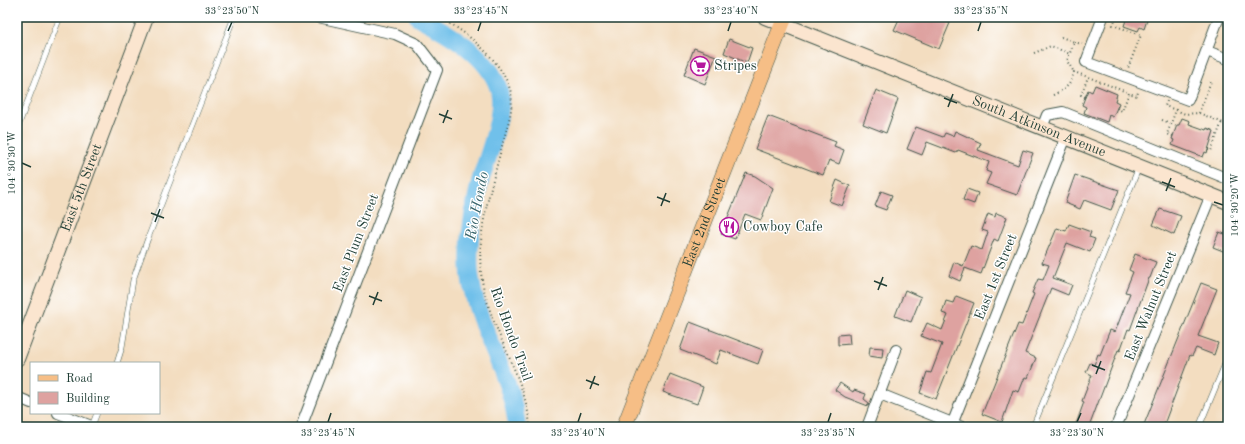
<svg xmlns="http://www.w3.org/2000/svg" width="1245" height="444" viewBox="0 0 1245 444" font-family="'Old Standard TT',serif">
  <rect width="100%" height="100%" fill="#fff"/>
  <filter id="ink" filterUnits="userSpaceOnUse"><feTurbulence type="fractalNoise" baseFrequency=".025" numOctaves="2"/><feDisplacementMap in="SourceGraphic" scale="8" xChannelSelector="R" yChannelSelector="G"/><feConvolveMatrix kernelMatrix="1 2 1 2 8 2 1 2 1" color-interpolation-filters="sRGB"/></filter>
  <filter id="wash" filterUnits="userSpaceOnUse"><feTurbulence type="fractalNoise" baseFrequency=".012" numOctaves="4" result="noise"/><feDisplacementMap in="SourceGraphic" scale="16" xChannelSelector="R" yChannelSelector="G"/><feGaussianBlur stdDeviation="0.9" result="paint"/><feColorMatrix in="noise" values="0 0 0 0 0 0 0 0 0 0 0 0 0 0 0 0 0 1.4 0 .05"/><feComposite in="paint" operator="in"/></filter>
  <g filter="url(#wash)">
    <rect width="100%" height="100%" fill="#f3ddc0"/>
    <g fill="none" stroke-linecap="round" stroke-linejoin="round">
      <path stroke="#6fc0ea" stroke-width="18" d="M418,17C447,32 490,56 499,90C505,115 487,157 480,182C473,211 467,244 470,274C476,329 512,373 517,427"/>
    </g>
    <g id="blocks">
      <path fill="#dea2a0" d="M900,17H936L950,23L939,49L894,30Z
        M1127,17H1148L1144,29L1140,27L1138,31L1124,26Z
        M729,39L752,48L747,63L724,53Z
        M694,48L716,56L705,84L684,75Z
        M1095,85L1117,94L1115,101L1119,103L1113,117L1109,115L1107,122L1084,113L1086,107L1082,105L1088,90L1092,92Z
        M876,90L898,99L886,133L863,124Z
        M768,116L836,142L834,146L844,150L839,164L829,160L823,175L755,149Z
        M1182,118L1190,121L1189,124L1206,130L1207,128L1214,131L1207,153L1205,152L1203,157L1172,145L1174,140L1172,139L1177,125H1179Z
        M916,127L943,137L945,133L953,136L955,131L981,143L978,150L1018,165L1023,150L1033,153L1017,195L986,184L991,173L986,171L989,162L958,150L956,153L927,142L922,155L907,149Z
        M746,173L755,176L773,188L761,220L745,214L735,239L721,234Z
        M1075,175L1119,190L1111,210L1084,200L1080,209L1065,203Z
        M837,180L850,186L842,206L829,201Z
        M967,189L978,193L974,204L963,200Z
        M881,191L892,195L886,210L875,206Z
        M1160,209L1181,216L1174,235L1153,225Z
        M996,213L1007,217L998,241L994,239L981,274L965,268L960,281L949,276L954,262L963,266L971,246L982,250L988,232L982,230L988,214L995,217Z
        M1069,224L1091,232L1089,237L1095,239L1090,252L1067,243L1053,278L1072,285L1068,295L1051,288L1025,353L1036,358L1028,378L1025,377L1019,392L1013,390L1002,422L982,414L1018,324L1022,325L1034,294L1032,293L1038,279L1043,280L1049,265L1042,263L1057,228L1066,231Z
        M1219,232L1228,235V253L1213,247Z
        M1135,254L1156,262L1150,278H1149L1130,330L1128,329L1120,351L1118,350L1089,427H1084L1076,424L1084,402L1082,401L1092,375L1086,372L1090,363L1094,365L1098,354L1100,355L1110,330L1115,332L1130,293L1125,292L1133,272L1129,270Z
        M1201,283L1217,289L1198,336L1218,343L1214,355L1196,348L1192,356L1190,355L1163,427H1143Z
        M905,290L921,297L911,322L895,316Z
        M956,296L974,303L936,399L920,393L927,372L931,373L942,344L921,336L927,323L942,330L948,315L942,313L946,301L953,303Z
        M690,322L763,350L758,364L721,350L716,364L680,350Z
        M849,334L850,344L838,345V335Z
        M870,347L883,348L882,358L869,356Z
        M670,374L703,387L697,404L663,392Z
        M840,383L853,392L854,390L866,394L864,399L869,403L868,406L845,397L835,390Z"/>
    </g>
  </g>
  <g filter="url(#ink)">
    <use href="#blocks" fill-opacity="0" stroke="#3f5549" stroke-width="1"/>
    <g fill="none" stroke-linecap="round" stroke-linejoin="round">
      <g stroke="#3f5549" stroke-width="6">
        <path id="lane" d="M17,129L60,17
          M117,363L122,347L133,280L148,238L234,17
          M92,426L97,413
          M1033,427L1139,167
          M1199,427L1228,357"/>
      </g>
      <g stroke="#3f5549" stroke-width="12">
        <path id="street" d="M1103,17L1086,62L1188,100L1219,17
          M1207,51L1228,59
          M1042,128L1047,115L1063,112L1228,179
          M880,394L962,427
          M17,397L31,403
          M58,413L94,427
          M301,427L437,70L417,44L395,34L318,17
          M867,427L896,350
          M951,427L1066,137
          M1116,427L1211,195"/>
      </g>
      <g stroke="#3f5549" stroke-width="16">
        <g id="secondary">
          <path id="s1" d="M765,17L1228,202"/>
          <path id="s2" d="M17,359L146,17"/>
        </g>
      </g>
      <g stroke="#3f5549" stroke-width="16">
        <g id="primary">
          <path id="s3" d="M624,427L785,17"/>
        </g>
      </g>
      <path stroke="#3f5549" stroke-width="2" stroke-dasharray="1 3" stroke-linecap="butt" d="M440,17C467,33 503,60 511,93C514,110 506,130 502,146C491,189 475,236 482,280C490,330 527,379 530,427
        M1116,17L1113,25L1141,35L1128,68
        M1061,37L1074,42L1067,61L1074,72
        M1074,42L1082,44
        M1034,53L1051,46L1070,54
        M1053,95C1066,89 1070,86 1074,72L1088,77
        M1085,97L1081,95L1088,77L1129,93
        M1167,101L1165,106L1176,110
        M1117,108L1122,111L1129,93L1137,96L1138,92
        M1199,113L1211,81
        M1162,120L1170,123
        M1171,124L1177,126
        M1173,136L1167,134L1176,110L1185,114L1199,113L1228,125
        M1208,150L1211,151L1222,122"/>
      <use href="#lane" stroke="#fff" stroke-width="5"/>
      <use href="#street" stroke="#fff" stroke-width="10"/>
      <use href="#secondary" stroke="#fbe5cf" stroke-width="14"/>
      <use href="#primary" stroke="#f6be86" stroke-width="15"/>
    </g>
  </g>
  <path fill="none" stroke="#1f3d34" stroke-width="1.5" d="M228,31L232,22M478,31L481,22M728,31L731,22M978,31L981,22M944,98L957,103M948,107L953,94M439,114L452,119M443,123L448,110M22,163L31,167M1162,182L1175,187M1166,191L1171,178M657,197L670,202M1214,202L1223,205M661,206L666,193M151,213L164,218M155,222L160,209M874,281L887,286M878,290L883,277M369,296L382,301M373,305L378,292M1092,365L1105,370M1096,374L1101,361M586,380L599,385M590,389L595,376M328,422L331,413M578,422L581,413M828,422L831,413M1077,422L1081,413"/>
  <defs>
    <g id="supermarket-ring" transform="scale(1)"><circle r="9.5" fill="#fff" stroke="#b5179e" stroke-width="1.5"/><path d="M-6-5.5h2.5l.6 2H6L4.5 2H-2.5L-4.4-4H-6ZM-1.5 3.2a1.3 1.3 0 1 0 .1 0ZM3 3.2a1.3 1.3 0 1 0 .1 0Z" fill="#b5179e"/></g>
    <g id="restaurant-ring" transform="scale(1)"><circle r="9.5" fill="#fff" stroke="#b5179e" stroke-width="1.5"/><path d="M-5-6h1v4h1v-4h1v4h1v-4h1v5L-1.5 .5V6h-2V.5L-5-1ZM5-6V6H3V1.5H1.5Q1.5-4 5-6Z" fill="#b5179e"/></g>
  </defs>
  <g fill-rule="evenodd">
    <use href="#supermarket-ring" x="700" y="66"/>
    <use href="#restaurant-ring" x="729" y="227"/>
  </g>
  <g text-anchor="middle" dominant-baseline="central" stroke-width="3" stroke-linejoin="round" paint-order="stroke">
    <g font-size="14" fill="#1f3d34" stroke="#fff" text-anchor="start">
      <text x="714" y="66">Stripes</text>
      <text x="743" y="227">Cowboy Cafe</text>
    </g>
    <g font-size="14" fill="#1f3d34" stroke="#fff">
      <text stroke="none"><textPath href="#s1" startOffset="295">South Atkinson Avenue</textPath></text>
      <text stroke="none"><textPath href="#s2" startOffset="183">East 5th Street</textPath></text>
      <text stroke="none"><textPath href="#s3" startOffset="220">East 2nd Street</textPath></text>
      <text transform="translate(356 243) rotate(-69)">East Plum Street</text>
      <text transform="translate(996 277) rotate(-68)">East 1st Street</text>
      <text transform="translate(1151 306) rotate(-68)">East Walnut Street</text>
      <text transform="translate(511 334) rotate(70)">Rio Hondo Trail</text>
    </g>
    <g font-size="15" font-style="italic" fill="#37646b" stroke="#fff">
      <text transform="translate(478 206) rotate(-79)">Rio Hondo</text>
    </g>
  </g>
  <rect width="1245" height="444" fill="none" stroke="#fff" stroke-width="44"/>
  <rect x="30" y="362" width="130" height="52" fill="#ffffff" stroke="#a5b1ae"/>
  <rect x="38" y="375" width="20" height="6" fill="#f6be86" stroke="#a5b1ae"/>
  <text x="66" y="382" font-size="12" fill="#1f3d34">Road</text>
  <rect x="38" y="392" width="20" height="12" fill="#dea2a0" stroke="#a5b1ae"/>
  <text x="66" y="402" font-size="12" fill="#1f3d34">Building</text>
  <rect x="22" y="22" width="1201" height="400" fill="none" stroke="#1f3d34" stroke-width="1.5"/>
  <g font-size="10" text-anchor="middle" fill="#1f3d34">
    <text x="232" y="14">33°23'50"N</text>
    <text x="481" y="14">33°23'45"N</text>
    <text x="731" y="14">33°23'40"N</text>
    <text x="981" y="14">33°23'35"N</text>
    <text transform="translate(11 163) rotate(-90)" y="4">104°30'30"W</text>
    <text transform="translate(1234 205) rotate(-90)" y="4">104°30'20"W</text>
    <text x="328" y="436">33°23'45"N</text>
    <text x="578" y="436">33°23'40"N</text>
    <text x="828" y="436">33°23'35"N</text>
    <text x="1077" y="436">33°23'30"N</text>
  </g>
</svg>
